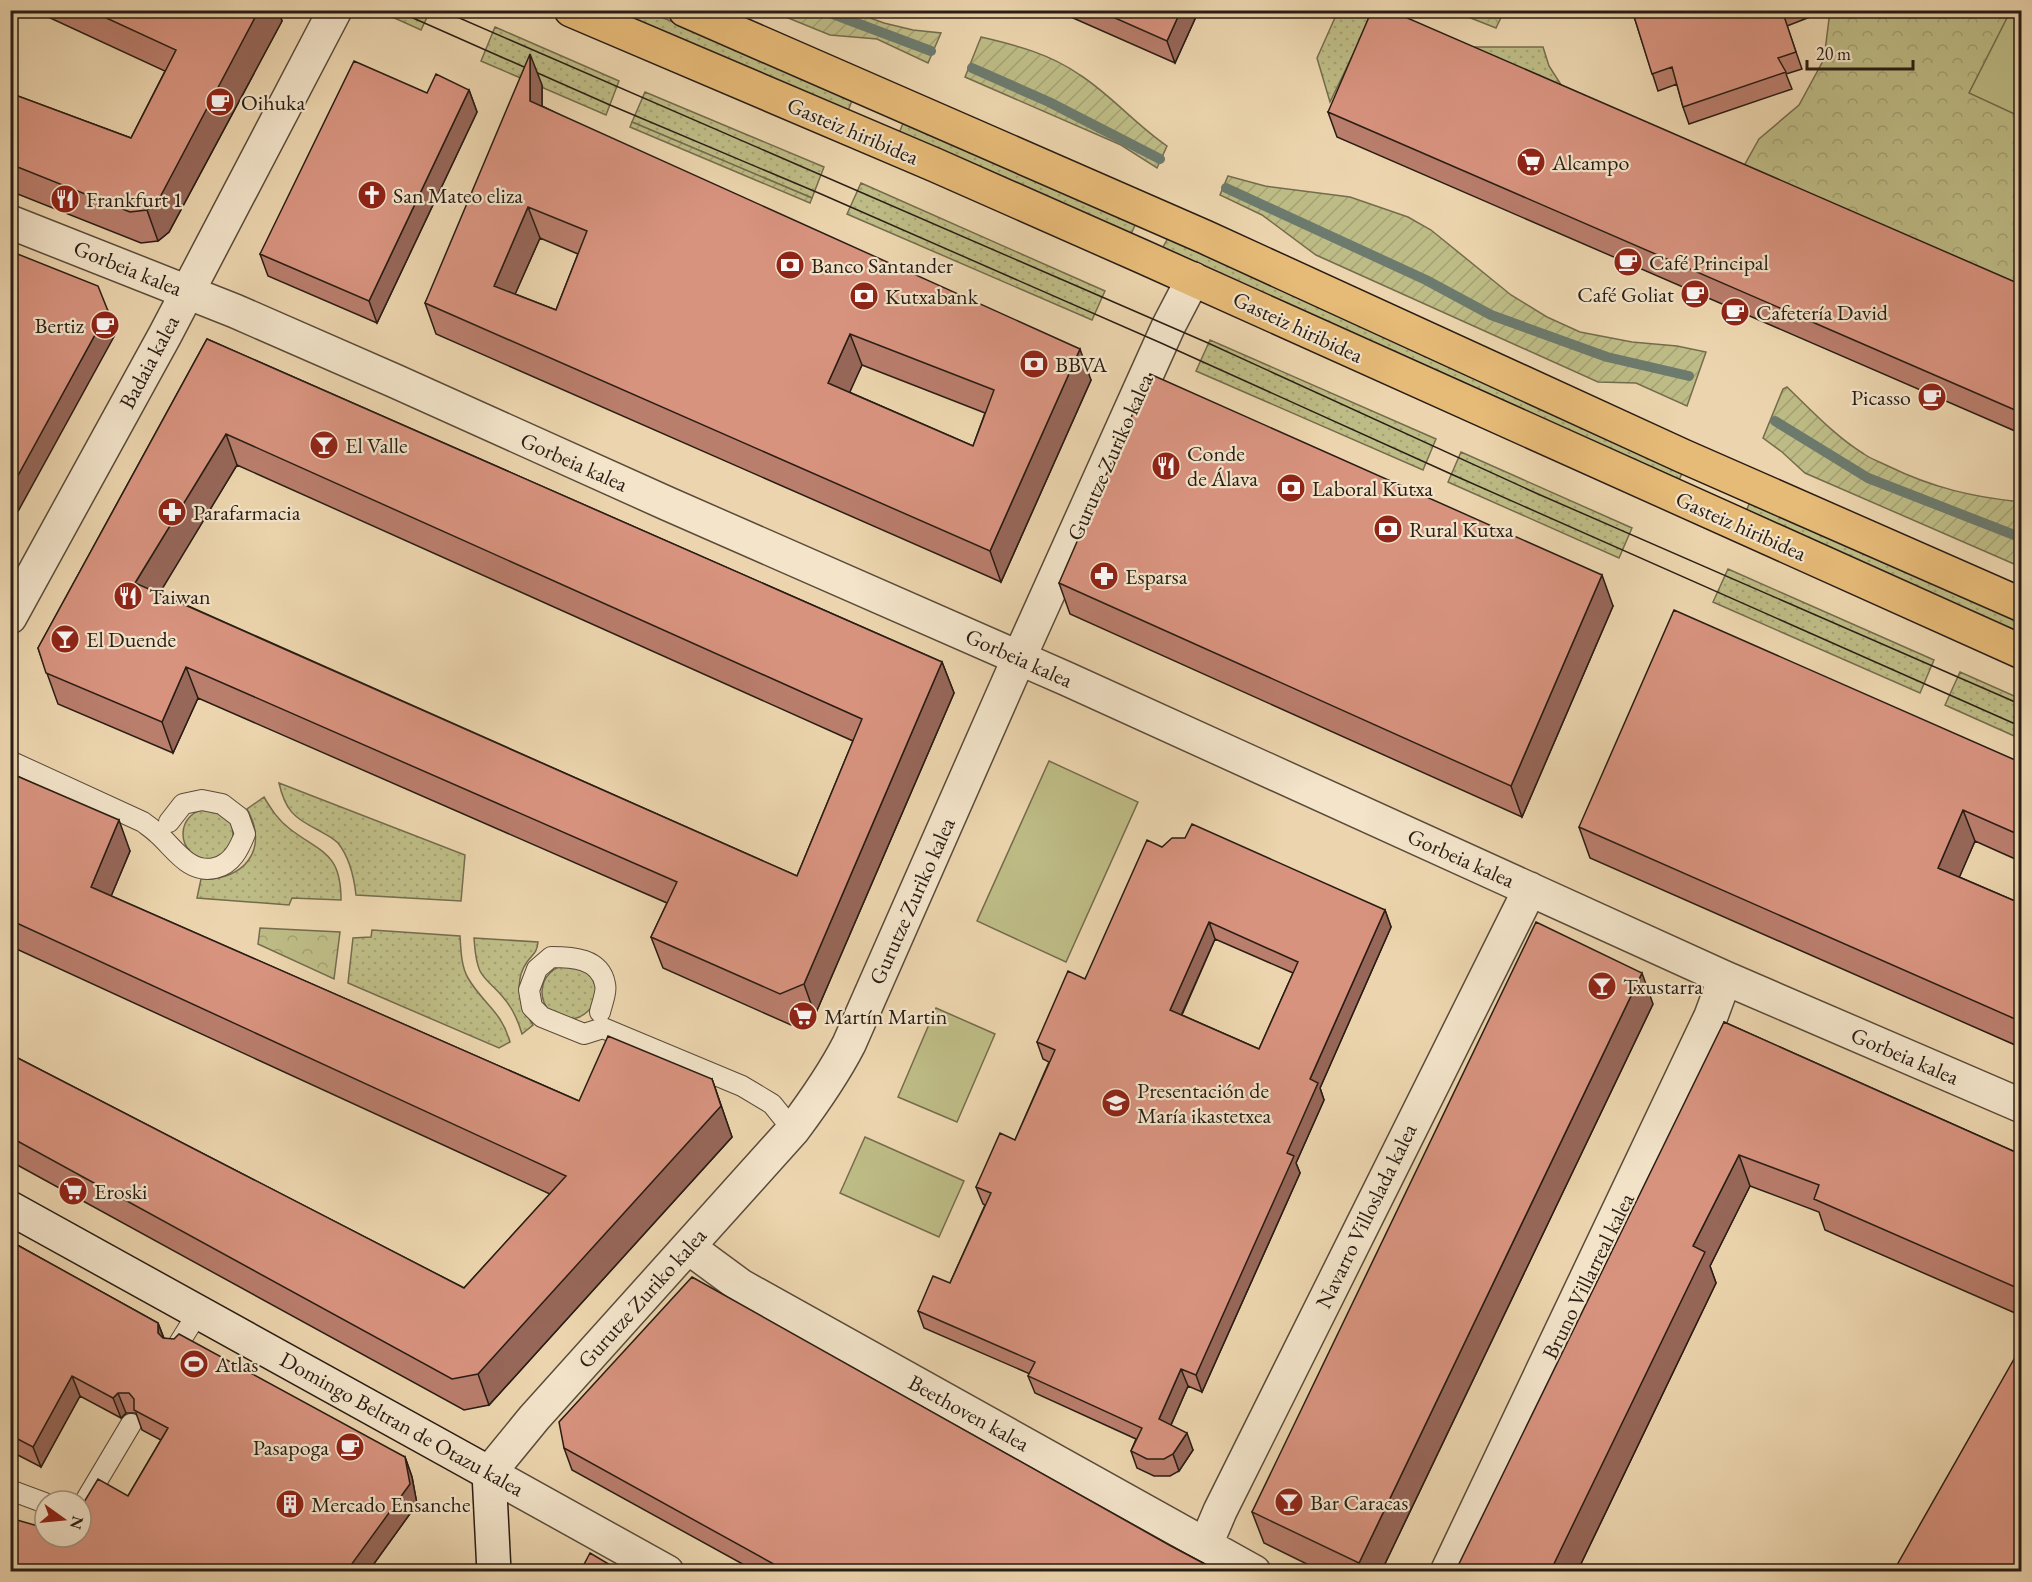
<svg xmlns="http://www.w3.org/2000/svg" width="2032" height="1582" viewBox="0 0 2032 1582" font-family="'EB Garamond',serif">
  <defs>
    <pattern id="grass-dots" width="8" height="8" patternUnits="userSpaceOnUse" patternTransform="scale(1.5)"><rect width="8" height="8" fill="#bebc86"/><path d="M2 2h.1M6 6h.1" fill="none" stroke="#a3a173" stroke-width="1.8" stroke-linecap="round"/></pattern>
    <pattern id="park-crowns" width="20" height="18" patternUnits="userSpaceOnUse" patternTransform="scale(1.5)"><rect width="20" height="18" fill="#bebc86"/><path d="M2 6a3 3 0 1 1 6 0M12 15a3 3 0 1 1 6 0" fill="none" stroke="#a3a173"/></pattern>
    <pattern id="garden-furrows" width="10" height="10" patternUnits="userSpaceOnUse" patternTransform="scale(1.5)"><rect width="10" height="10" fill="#bebc86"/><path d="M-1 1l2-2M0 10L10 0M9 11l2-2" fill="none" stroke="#a3a173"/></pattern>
  </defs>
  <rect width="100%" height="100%" fill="#ecd5ae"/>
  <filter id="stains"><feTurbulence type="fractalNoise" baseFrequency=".00333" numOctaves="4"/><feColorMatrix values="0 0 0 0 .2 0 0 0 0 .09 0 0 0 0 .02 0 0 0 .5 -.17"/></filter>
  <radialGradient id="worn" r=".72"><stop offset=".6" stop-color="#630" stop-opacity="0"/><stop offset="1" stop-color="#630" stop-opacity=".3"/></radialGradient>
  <path fill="url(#grass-dots)" stroke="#746c4d" stroke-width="1.5" d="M379,11H430L421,30Z
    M614,11H647L853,98L848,111Z
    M1338,11H1374L1330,102L1317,58Z
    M495,27L619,81L606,115L481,61Z
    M1475,47H1543L1549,66L1567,94L1472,52Z
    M645,92L824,167L812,198L632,122Z
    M904,121L1137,221L1131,234L899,133Z
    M861,183L1105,291L1092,320L847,214Z
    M1168,238L1684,469L1679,480L1162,249Z
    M1210,340L1436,439L1423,470L1196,371Z
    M1461,452L1632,528L1619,558L1448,482Z
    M1751,500L2021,618V633L1746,511Z
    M1728,569L1934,660L1920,693L1713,602Z
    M1960,672L2021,699V739L1945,705Z
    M279,783L465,855L461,901L356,895C354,877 350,858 338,843C332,837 325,834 318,830C294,818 285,810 279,783Z
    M264,797C271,809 278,820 290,829C321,853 341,852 341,900L292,898L289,905L197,898L201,879C244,881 270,849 247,809Z
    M183 834a25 25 0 1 1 50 0a25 25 0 1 1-50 0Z
    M372,930L460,936C461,950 461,966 468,978C483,1004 501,1010 510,1042L499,1048L348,983L353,938L371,937Z
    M474,938L538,942C537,953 533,954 527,962C512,983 521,1006 533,1025L522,1034C518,1020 512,1007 502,996C495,987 485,981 480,971C475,960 475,949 474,938Z
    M542 992a27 27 0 1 1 54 0a27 27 0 1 1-54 0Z"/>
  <path fill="url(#park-crowns)" stroke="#746c4d" stroke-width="1.5" d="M1453,11H1504L1496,28Z
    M1830,11H2021V306L1735,182L1759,139L1799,105L1824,59Z
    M260,928L340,932L334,979L258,944Z"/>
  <path fill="url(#garden-furrows)" stroke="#746c4d" stroke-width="1.5" d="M771,11H851L884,23L913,30L941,33L928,63L877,39L830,35Z
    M981,37C1016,45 1050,54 1080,75C1111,95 1136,125 1167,146L1157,168L1121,145L965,77Z
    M632,122L812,198L810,203L630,127Z
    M1228,176L1265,186L1350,197L1408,217L1431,230L1511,295L1547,317L1580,332L1632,342L1677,346L1706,352L1687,406L1636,383L1598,382L1316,255L1262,215L1220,195Z
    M1787,387C1811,410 1835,436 1864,454C1871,459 1880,462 1888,466C1933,488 1973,497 2021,502V567L1805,473L1782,452L1763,438L1783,389Z"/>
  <path fill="#bebc86" stroke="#746c4d" stroke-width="1.5" d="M2011,10L2021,11V117L1969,93Z
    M1049,761L1138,802L1066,962L977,921Z
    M936,1008L995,1034L957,1122L898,1097Z
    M865,1137L964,1181L939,1237L840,1193Z"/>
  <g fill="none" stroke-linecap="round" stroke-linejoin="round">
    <path stroke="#6c7b6e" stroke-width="10" d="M822,10L931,51
      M972,68L1049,102L1160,159
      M1226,188L1426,280L1491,315L1607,357L1689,376
      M1775,421L1868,478L2022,538"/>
    <g stroke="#5a4b3a" stroke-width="22">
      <path id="lane" d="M10,761L143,822C148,826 153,829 158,834C175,849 189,874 215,868C232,864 239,849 245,834L239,817L222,804L202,800L183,804L169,822
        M600,1012C602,1004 607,991 605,984C600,958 572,957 551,957L537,969L529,990L532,1007L542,1017L584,1034L603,1028L742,1086L772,1104L793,1130
        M176,1348L199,1311
        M10,1490L45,1503
        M81,1508L131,1424"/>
    </g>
    <g stroke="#5a4b3a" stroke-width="36">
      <path id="street" d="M10,222L235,311L395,381L666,503L1067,679L1725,978L2022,1106
        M10,617L165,335L335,10
        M688,1247L741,1286L1254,1572
        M1206,1544L1220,1511L1530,889
        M667,1572L489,1473L534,1418L793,1130C814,1102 833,1075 849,1044L1019,658L1168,327L1193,279
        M1447,1572L1711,1016L1725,978"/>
    </g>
    <g stroke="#291d14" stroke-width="36">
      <path id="secondary" d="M10,1208L489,1473L494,1572"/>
    </g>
    <g stroke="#291d14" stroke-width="36">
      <path id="primary" d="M571,10L935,165L1141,256L2022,652
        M685,10L1205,237L1683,456L2022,605"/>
    </g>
    <use href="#lane" stroke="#f3e4ca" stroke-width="20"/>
    <use href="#street" stroke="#f3e4ca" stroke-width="33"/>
    <use href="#secondary" stroke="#f3e4ca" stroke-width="33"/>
    <use href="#primary" stroke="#e6ba77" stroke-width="33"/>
    <path stroke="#291d14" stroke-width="1.5" d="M395,10L610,105L821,194L1161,343L1451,474L2022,727
      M441,10L1208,343L1538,494L2022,705"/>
  </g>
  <path fill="#ba7e6d" stroke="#291d14" stroke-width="1.5" fill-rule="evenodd" d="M33,10H278L282,21L169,232L158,241L141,243L10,191V93L131,138L165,71Z
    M1055,10H1199L1175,63Z
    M1632,10H1808L1810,17L1787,26L1802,69L1786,74L1792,89L1689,124L1683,107L1677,84L1658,91Z
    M542,85V106L1091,380L1001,582L436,334L425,303ZM540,238L578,254L556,310L515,294ZM862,365L985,413L973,446L849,392Z
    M469,90L477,112L377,323L268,276L260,254L427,93Z
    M1328,112L2022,285V434L1337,137Z
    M207,339L942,662L954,693L815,1015L791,1025L663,968L651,937L667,903L198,698L173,753L58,704L38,648ZM237,465L853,741L797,876L159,593Z
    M1059,583L1613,606L1522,817L1070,614Z
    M2022,763V862L1975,841L1959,877L2022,904V1048L1590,858L1579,827Z
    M10,773L130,851L111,896L579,1101L712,1079L732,1137L489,1405L464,1410L10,1161V1054L464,1288L550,1194L10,946Z
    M1162,847L1385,910L1391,927L1320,1088L1324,1100L1296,1163L1300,1173L1202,1392L1188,1386L1171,1425L1193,1450L1179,1471L1170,1476H1154L1137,1468L1131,1451L1136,1439L1035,1393L1028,1376L1030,1374L924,1328L918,1311L950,1283L985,1205L983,1204L976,1187L1015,1140L1049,1062L1043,1059L1037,1042L1085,979ZM1215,939L1293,973L1259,1049L1182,1015Z
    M1653,1004L1381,1572H1323L1264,1543L1252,1512Z
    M1724,1022L2022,1155V1316L1825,1230L1819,1212L1750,1186L1710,1266L1716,1283L1577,1572Z
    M10,1241L158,1323L164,1338L405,1457L412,1477L417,1504L368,1572H10L45,1537H81L128,1496L161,1440L142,1430L136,1413H126L121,1418L80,1396L41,1467L10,1451Z
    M564,1448L1171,1546L1220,1572H757L572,1470Z"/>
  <path fill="#976759" stroke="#291d14" stroke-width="1.5" d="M259,10H278L282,21L169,232L158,241L147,210Z
    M1181,10H1199L1175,63L1167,41Z
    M530,54L542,85V132L530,101Z
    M469,90L477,112L377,323L369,301Z
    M528,207L540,238L505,317L494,286Z
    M108,311L116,333L10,526V490Z
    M850,334L862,365L840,414L828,383Z
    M1080,349L1091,380L1001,582L990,551Z
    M226,434L237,465L147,614L135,583Z
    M1602,575L1613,606L1522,817L1511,786Z
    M942,662L954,693L815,1015L804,984Z
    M186,667L198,698L173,753L162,722Z
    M1963,810L1975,841L1950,899L1938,868Z
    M119,820L130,851L102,918L91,887Z
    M1385,910L1391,927L1320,1088L1324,1100L1296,1163L1300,1173L1202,1392L1196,1375L1287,1153L1310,1079Z
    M1209,922L1215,939L1176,1027L1170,1010Z
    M1642,973L1653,1004L1381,1572H1362L1359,1563Z
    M712,1079L732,1137L489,1405L478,1374Z
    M1739,1155L1750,1186L1710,1266L1716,1283L1577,1572H1550L1693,1246Z
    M158,1323L165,1342L158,1333Z
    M1181,1369L1188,1386L1166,1436L1159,1419Z
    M72,1376L80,1396L41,1467L33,1447Z
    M118,1393L126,1413L121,1418L113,1398Z
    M1187,1433L1193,1450L1179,1471L1173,1454Z
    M405,1457L412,1477L417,1504L368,1572H346Z"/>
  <path fill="#d8937f" stroke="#291d14" stroke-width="1.5" fill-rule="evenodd" d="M89,10H259L158,201L147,210L130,212L10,164V93L131,138L176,50Z
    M1097,10H1181L1167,41Z
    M1372,10H1389L2022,285V413L1328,112Z
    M1632,10H1782L1796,52L1778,58L1786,72L1683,107L1672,67L1652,74Z
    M530,54V101L1080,349L990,551L425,303ZM528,207L587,231L556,310L494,286ZM850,334L994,390L973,446L828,383Z
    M354,61L427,93L436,74L469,90L369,301L260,254Z
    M10,251L98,286L108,311L10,490Z
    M207,339L942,662L804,984L780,994L651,937L677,882L186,667L162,722L46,673L38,648ZM226,434L862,719L797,876L135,583Z
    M1150,374L1602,575L1511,786L1059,583Z
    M1674,610L2022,763V836L1963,810L1938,868L2022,904V1022L1579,827Z
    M10,773L119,820L91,887L579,1101L608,1036L712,1079L721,1106L478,1374L452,1379L10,1137V1054L464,1288L566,1176L10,920Z
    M1192,824L1385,910L1310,1079L1318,1083L1287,1153L1294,1156L1196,1375L1181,1369L1159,1419L1187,1433L1173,1454L1164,1459H1147L1131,1451L1142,1428L1028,1376L1035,1362L918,1311L933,1276L950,1283L991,1193L976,1187L1000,1133L1015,1140L1055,1050L1037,1042L1068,971L1085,979L1147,840L1162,847L1172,838H1185ZM1209,922L1298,962L1259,1049L1170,1010Z
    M1536,922L1642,973L1359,1563L1252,1512Z
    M1724,1022L2022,1155V1290L1814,1199L1819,1185L1739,1155L1693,1246L1705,1252L1550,1572H1455Z
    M10,1241L158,1323V1333L163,1338L174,1339L179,1334L405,1457L410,1484L346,1572H10V1518L45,1528V1537H81V1507L98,1479L128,1496L168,1428L134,1410V1399L129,1393H118L113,1398L72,1376L33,1447L10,1435Z
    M692,1277L1171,1546L1220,1572H788L564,1448L559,1422Z
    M2022,1345V1572H1893Z
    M590,1553L622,1572H580Z"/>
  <defs>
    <g id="cafe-disc" transform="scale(1.5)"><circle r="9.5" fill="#8f2418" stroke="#f3e4ca"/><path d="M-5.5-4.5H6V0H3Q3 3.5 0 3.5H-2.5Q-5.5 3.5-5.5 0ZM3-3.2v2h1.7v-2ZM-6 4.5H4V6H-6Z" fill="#fff"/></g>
    <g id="supermarket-disc" transform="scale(1.5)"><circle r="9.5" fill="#8f2418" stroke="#f3e4ca"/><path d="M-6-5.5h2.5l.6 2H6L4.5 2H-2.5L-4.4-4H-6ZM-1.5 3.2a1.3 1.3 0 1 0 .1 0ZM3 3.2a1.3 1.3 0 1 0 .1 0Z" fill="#fff"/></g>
    <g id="church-disc" transform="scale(1.5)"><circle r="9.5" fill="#8f2418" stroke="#f3e4ca"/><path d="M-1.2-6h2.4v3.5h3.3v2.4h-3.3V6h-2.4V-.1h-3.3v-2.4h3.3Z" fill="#fff"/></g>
    <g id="restaurant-disc" transform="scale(1.5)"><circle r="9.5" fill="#8f2418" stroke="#f3e4ca"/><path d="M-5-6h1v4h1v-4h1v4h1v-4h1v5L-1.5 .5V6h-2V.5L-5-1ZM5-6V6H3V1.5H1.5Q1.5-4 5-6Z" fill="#fff"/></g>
    <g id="bank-disc" transform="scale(1.5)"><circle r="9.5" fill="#8f2418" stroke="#f3e4ca"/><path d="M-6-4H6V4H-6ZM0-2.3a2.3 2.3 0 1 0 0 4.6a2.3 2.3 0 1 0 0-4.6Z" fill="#fff"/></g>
    <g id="bar-disc" transform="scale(1.5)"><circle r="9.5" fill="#8f2418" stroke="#f3e4ca"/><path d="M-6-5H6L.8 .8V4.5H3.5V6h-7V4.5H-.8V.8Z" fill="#fff"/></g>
    <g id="pharmacy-disc" transform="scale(1.5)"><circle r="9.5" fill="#8f2418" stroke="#f3e4ca"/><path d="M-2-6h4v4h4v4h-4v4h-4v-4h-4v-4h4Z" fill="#fff"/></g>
    <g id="school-disc" transform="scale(1.5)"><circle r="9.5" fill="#8f2418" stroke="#f3e4ca"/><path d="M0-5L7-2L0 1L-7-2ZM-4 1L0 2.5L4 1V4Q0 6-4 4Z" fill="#fff"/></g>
    <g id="stadium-disc" transform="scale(1.5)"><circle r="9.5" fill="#8f2418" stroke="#f3e4ca"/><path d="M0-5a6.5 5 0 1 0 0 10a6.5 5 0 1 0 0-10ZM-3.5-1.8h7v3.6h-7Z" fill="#fff"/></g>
    <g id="building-disc" transform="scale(1.5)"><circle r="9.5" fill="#8f2418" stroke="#f3e4ca"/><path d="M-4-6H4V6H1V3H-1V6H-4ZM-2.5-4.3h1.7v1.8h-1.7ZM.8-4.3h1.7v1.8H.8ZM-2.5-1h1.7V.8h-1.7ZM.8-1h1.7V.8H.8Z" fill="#fff"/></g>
  </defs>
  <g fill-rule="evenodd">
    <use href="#cafe-disc" x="220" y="102"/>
    <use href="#supermarket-disc" x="1531" y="162"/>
    <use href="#church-disc" x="372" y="195"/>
    <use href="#restaurant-disc" x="65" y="199"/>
    <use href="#cafe-disc" x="1628" y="262"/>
    <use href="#bank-disc" x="790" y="265"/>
    <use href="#cafe-disc" x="1695" y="294"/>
    <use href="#bank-disc" x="864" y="296"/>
    <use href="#cafe-disc" x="1735" y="312"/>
    <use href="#cafe-disc" x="105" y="325"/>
    <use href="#bank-disc" x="1034" y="364"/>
    <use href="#cafe-disc" x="1932" y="397"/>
    <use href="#bar-disc" x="324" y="445"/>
    <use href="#restaurant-disc" x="1166" y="466"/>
    <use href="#bank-disc" x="1291" y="488"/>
    <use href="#pharmacy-disc" x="172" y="512"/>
    <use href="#bank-disc" x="1388" y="529"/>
    <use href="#pharmacy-disc" x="1104" y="576"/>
    <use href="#restaurant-disc" x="128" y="596"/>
    <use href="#bar-disc" x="65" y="639"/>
    <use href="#bar-disc" x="1602" y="986"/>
    <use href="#supermarket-disc" x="803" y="1016"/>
    <use href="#school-disc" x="1116" y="1103"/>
    <use href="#supermarket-disc" x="73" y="1191"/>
    <use href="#stadium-disc" x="194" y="1364"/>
    <use href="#cafe-disc" x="350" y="1447"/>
    <use href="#bar-disc" x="1289" y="1502"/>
    <use href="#building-disc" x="290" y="1504"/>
  </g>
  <g text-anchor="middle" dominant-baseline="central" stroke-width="4.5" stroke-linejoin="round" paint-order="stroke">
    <g font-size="22" fill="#291d14" stroke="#f3e4ca" text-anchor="start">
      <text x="241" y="102">Oihuka</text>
      <text x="1552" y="162">Alcampo</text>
      <text x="393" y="195">San Mateo eliza</text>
      <text x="86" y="199">Frankfurt 1</text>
      <text x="1649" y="262">Café Principal</text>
      <text x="811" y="265">Banco Santander</text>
      <text x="1674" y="294" text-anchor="end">Café Goliat</text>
      <text x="885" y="296">Kutxabank</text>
      <text x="1756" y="312">Cafetería David</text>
      <text x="84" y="325" text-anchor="end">Bertiz</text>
      <text x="1055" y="364">BBVA</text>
      <text x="1911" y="397" text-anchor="end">Picasso</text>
      <text x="345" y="445">El Valle</text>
      <text x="1187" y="453">Conde<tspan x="1187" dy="25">de Álava</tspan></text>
      <text x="1312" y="488">Laboral Kutxa</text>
      <text x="193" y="512">Parafarmacia</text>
      <text x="1409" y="529">Rural Kutxa</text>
      <text x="1125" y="576">Esparsa</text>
      <text x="149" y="596">Taiwan</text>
      <text x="86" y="639">El Duende</text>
      <text x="1623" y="986">Txustarra</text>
      <text x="824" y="1016">Martín Martin</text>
      <text x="1137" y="1090">Presentación de<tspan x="1137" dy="25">María ikastetxea</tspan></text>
      <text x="94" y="1191">Eroski</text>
      <text x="215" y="1364">Atlas</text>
      <text x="329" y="1447" text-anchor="end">Pasapoga</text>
      <text x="1310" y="1502">Bar Caracas</text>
      <text x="311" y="1504">Mercado Ensanche</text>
    </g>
    <g font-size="22" fill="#291d14" stroke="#f3e4ca">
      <text transform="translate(853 131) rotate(23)">Gasteiz hiribidea</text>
      <text transform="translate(128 268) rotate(22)">Gorbeia kalea</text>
      <text transform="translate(1298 327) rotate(25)">Gasteiz hiribidea</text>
      <text transform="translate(149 362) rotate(-62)">Badaia kalea</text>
      <text transform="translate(1110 457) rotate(-66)">Gurutze Zuriko kalea</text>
      <text transform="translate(574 462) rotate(24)">Gorbeia kalea</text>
      <text transform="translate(1741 526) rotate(24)">Gasteiz hiribidea</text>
      <text transform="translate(1019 658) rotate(24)">Gorbeia kalea</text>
      <text transform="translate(1461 858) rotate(24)">Gorbeia kalea</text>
      <text transform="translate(912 901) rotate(-66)">Gurutze Zuriko kalea</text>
      <text transform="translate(1905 1056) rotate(23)">Gorbeia kalea</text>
      <text transform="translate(1366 1216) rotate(-64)">Navarro Villoslada kalea</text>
      <text transform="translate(1588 1276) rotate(-64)">Bruno Villarreal kalea</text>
      <text transform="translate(642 1298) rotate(-48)">Gurutze Zuriko kalea</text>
      <text transform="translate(969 1413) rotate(29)">Beethoven kalea</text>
      <text transform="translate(402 1424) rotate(29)">Domingo Beltran de Otazu kalea</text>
    </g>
  </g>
  <rect width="2032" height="1582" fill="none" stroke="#ecd5ae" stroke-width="36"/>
  <rect x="12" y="12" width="2008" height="1558" fill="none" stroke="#291d14" stroke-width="3"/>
  <rect x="18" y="18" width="1996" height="1546" fill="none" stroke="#291d14" stroke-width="1.5"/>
  <g transform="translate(63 1519) rotate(105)"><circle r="28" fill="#f3e4ca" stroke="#a29481" stroke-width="1.5"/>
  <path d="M0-4.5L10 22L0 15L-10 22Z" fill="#8f2418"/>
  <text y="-9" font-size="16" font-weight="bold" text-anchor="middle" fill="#291d14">N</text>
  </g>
  <path d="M1807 60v9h106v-9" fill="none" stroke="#291d14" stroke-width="3"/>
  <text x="1816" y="60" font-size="18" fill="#291d14" stroke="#f3e4ca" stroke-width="4.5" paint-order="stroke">20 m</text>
  <rect width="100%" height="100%" filter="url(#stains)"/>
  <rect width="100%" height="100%" fill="url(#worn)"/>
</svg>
